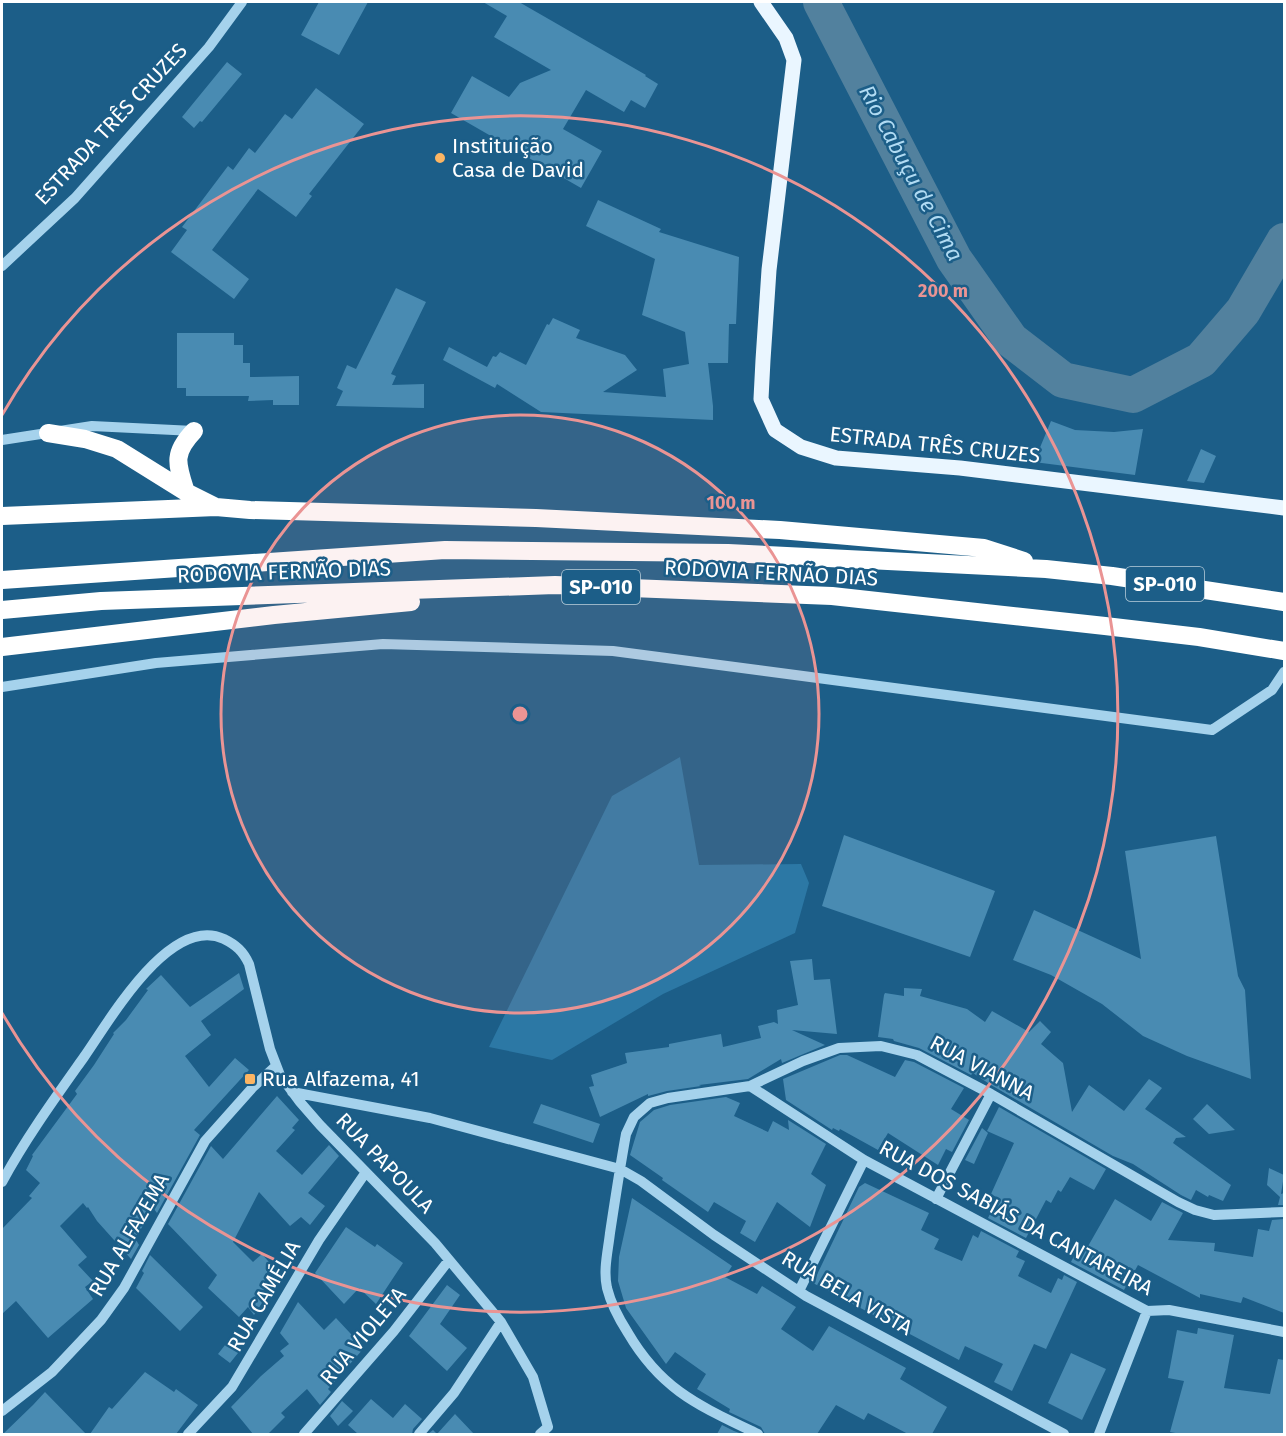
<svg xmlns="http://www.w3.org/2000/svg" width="1286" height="1436" viewBox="0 0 1286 1436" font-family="'Fira Sans',sans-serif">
  <rect width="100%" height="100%" fill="#1c5e88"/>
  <path fill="#2c78a5" d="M680,757L699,865L801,864L809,883L795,933L663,994L552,1060L489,1047L612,796Z"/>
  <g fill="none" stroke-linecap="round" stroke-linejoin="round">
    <path stroke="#52819e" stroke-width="36" d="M821,2L954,259L1011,340L1063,380L1133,395L1201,360L1243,311L1284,241"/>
  </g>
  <path fill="#498bb2" d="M319,2H368L339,55L301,35Z
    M483,2H519L646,75L645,76L658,84L645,108L631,100L624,112L586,90L563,129L602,151L581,188L451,113L472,76L509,97L520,83L551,70L494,37L507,16Z
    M227,62L242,74L202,122L200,121L194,128L182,117Z
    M316,88L364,124L309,194L312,196L296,217L258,189L212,250L249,279L234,299L171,252L187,230L182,227L228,166L233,170L249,148L255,153L285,114L292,119Z
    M598,200L661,229L659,232L739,257L736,324H729L728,363H708L713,406V420L541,412L497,384L495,388L443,360L449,347L487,367L493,356L496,357L500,352L526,365L547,324L549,325L553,318L580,330L576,338L625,355L637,370L603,392L666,397L663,369L689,364L685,332L642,315L655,259L586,226Z
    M396,288L426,302L391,374L396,376L392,385L424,384V408L336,406L343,391L337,388L347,365L356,369Z
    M177,333H234V345H243V363H250V377L299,376V405H273V400L248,401L249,396H186V388H177Z
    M1051,421L1075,430L1114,432L1143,429L1135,475L1034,462Z
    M1201,449L1216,456L1204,483L1187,481Z
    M844,835L995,891L970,957L822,906Z
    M1216,836L1238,976L1245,990L1251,1079L1187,1056L1143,1036L1102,1004L1051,975L1013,960L1034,910L1141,959L1125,851Z
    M812,959L814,980L830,979L837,1034L792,1030L825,1045L782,1063L781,1059L748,1079L699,1085L701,1086L667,1091L648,1096V1094L600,1117L589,1087L594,1086L591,1075L627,1063L625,1053L669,1047V1044L721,1034L723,1047L761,1038L758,1026L774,1022L778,1024L777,1010L798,1005L790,961Z
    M239,973L244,989L201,1021L211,1035L185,1056L209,1087L235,1058L249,1070L194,1130L200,1135L157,1213L154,1209L135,1238L139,1245L131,1259L97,1221L88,1207L87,1208L83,1203L60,1226L87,1257L78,1265L93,1281L85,1287L93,1299L48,1338L16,1301L2,1314V1229L32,1198L29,1196L40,1183L26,1170L33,1156L32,1155L77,1094L75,1091L94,1065L114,1034L113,1033L126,1020L148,990L146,989L161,975L190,1007Z
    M904,988L922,989L920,996L967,1009L985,1022L992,1011L1029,1032L1040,1021L1051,1032L1041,1044L1063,1063L1072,1112L1089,1085L1124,1111L1149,1079L1162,1088L1145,1109L1186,1137L1176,1138L1173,1143L1231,1185L1223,1201L1209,1195L1208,1197L1196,1190L1191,1200L1181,1195L1133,1164L1113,1156L991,1085L973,1073L971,1075L919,1048L894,1041L893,1039L878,1037L884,995L885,993L904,996Z
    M840,1055H847L895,1077L905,1060L914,1062L964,1088L951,1109L969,1120L952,1152L946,1149L938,1165L888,1133L878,1150L840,1129L839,1131L833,1128L832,1130L786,1100L783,1079Z
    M277,1096L299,1120L292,1128L295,1130L276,1151L302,1175L329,1145L339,1156L308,1193L325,1206L310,1225L301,1217L290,1226L259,1192L233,1242L253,1262L262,1254L281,1276L259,1295L264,1300L254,1315L248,1307L239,1317L208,1288L217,1275L168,1224L211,1146L223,1159Z
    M726,1097L740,1103L734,1116L768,1132L773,1121L789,1130L788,1120L826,1144L811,1174L826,1185L810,1227L777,1202L755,1242L740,1233L746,1221L714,1202L708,1212L662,1180L663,1178L630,1155L640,1122L654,1110L670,1105Z
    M541,1104L600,1124L593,1143L533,1123Z
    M1207,1104L1235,1130L1209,1134L1193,1119Z
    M999,1107L1106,1169L1094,1190L1070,1177L1061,1192L1058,1190L1051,1203L1046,1200L1026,1238L988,1218L998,1198L991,1194L1014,1143L987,1131Z
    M982,1128L988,1133L974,1164L965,1160Z
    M1269,1168L1284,1175L1281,1194L1284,1193V1205H1278L1280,1197L1267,1185Z
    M865,1183L929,1213L921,1230L939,1239L934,1249L962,1261L973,1235L978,1238L981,1231L1019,1251L1016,1257L1025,1261L1018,1276L1051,1293L1058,1278L1062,1280L1064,1275L1077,1282L1046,1349L1034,1344L1012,1391L994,1382L1003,1364L965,1346L959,1360L813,1283L859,1187Z
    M632,1198L732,1266L725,1277L757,1294L762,1286L796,1307L781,1329L813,1351L829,1326L906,1368L900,1379L947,1407L932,1434H908L868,1413L864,1420L836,1405L817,1434H765L761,1427L729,1412L730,1409L697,1389L706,1374L675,1352L666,1364L626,1308L618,1281L619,1257Z
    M1115,1199L1151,1221L1162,1202L1183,1213L1168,1240L1215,1243L1214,1251L1253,1257L1258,1229L1269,1231L1272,1220L1284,1219V1313L1243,1297L1241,1303L1200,1294V1298L1138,1265L1124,1290L1071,1262L1080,1244L1087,1248Z
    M346,1227L375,1247L377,1244L403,1263L376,1304L359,1288L344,1304L315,1273Z
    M150,1255L203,1307L180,1331L136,1288L144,1273L142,1271Z
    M447,1285L460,1295L440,1324L467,1348L447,1371L409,1336Z
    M298,1302L324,1330L336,1318L364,1348L328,1389L331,1392L320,1405L307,1389L281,1413L285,1417L268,1434H253L231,1407L261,1376L284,1356L280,1351L289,1344L280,1333Z
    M1198,1328L1234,1335L1224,1388L1270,1394L1278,1359L1284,1360V1434H1181L1170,1432L1184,1381L1168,1378L1177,1330L1197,1334Z
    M229,1340L242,1348L230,1363L218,1354Z
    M1071,1353L1106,1369L1082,1420L1048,1403Z
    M145,1372L174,1392L176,1389L198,1405L176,1434H90L109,1407L112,1409Z
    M45,1392L86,1434H3L33,1405Z
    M371,1399L393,1418L405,1404L422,1419L413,1429L412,1434H358L348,1425Z
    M342,1401L353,1411L338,1426L330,1416Z
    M455,1414L474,1434H428L433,1430L437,1434Z
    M722,1425L734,1431L742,1434H717Z"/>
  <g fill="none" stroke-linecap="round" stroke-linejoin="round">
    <path stroke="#a5d2ec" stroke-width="10" d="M2,266L75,198L209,47L242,2
      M2,440L92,426L194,431
      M2,687L156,663L383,644L613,651L1212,730L1272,690L1284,672
      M750,1086L864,1160L1147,1311L1169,1310L1284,1332
      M292,1092L430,1118L620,1169L641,1181L714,1235L806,1296L1064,1434
      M2,1182C26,1138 55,1098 84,1057C110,1020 170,914 224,939C236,945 243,951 249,964L270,1049L280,1075L300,1102L320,1125L435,1243L501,1322L533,1377L548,1427L540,1434
      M936,1199L991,1094
      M799,1291L864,1160
      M2,1411L52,1372L101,1320L124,1288L205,1141L253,1087L276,1066
      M188,1434L232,1387L319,1240L366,1172
      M304,1434L394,1331L449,1260
      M419,1434L454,1393L501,1322
      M758,1434C700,1406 662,1391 628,1333C619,1319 611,1304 607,1288C603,1270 608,1251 610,1233C615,1200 620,1167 626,1134L634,1117L650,1103L668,1098L750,1086L803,1061L839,1048L881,1046L917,1055L991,1094L1178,1202L1195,1210L1214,1215L1284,1212
      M1099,1434L1147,1311"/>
    <path stroke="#eaf6ff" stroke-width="15" d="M761,2L786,38L794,60L769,270L763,360L761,399L775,430L801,447L836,458L960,468L1284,508"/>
    <path stroke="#fff" stroke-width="18" d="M48,433L85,439L117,449L186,492L214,506
      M186,492C177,464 172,454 194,431
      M2,516L216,507L250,510L536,518L780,530L984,548L1024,561
      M2,580L445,550L728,553L1046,569L1112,576L1284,602
      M2,610L101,601L555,585L832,596L1105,626L1199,637L1284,651
      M2,647L274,615L411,602"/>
  </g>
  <circle cx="520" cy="714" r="299" fill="#ea9494" fill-opacity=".12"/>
  <g fill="none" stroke="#ea9494" stroke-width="3">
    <circle cx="520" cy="714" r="299"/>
    <path d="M2 415A598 598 0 1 1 2 1013"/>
  </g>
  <g fill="#fcb563" stroke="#1c5e88" stroke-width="2">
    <circle cx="440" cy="158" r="6"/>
    <rect x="244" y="1073" width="12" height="12" rx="3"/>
  </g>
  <g text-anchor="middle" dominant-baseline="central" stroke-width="5" stroke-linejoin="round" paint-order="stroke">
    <g fill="#1c5e88" stroke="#bbcfdb" stroke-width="1.5">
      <rect x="1126" y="567" width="78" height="34" rx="4.5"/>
      <rect x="562" y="570" width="78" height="34" rx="4.5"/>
    </g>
    <g font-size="20" font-weight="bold" fill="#fff">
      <text x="1165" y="584">SP-010</text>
      <text x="601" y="587">SP-010</text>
    </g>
    <g font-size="21" fill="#fff" stroke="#1c5e88">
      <text transform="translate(111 124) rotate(-47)">ESTRADA TRÊS CRUZES</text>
      <text transform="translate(935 445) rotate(6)">ESTRADA TRÊS CRUZES</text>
      <text transform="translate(284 572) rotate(-2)">RODOVIA FERNÃO DIAS</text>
      <text transform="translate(771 573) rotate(3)">RODOVIA FERNÃO DIAS</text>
      <text transform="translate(982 1068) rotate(28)">RUA VIANNA</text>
      <text transform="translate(385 1163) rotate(46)">RUA PAPOULA</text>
      <text transform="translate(1016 1218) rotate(28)">RUA DOS SABIÁS DA CANTAREIRA</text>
      <text transform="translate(129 1235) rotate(-60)">RUA ALFAZEMA</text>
      <text transform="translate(847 1293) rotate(30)">RUA BELA VISTA</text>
      <text transform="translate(264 1296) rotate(-60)">RUA CAMÉLIA</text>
      <text transform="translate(363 1336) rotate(-50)">RUA VIOLETA</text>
    </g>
    <g font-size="21" fill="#fff" stroke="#1c5e88" text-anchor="start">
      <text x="452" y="146">Instituição<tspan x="452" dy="24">Casa de David</tspan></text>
      <text x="262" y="1079">Rua Alfazema, 41</text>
    </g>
    <g font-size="22" font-style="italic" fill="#b1dbf3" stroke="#1c5e88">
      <text transform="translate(911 173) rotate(62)">Rio Cabuçu de Cima</text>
    </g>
  </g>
  <circle cx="520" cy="714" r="9" fill="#ea9494" stroke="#1c5e88" stroke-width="3"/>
  <g font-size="18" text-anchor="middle" font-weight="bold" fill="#ea9494" stroke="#1c5e88" stroke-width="5" stroke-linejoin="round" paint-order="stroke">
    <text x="943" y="297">200 m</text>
    <text x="731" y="509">100 m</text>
  </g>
  <rect width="1286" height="1436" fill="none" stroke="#ffffff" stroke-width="6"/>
</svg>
